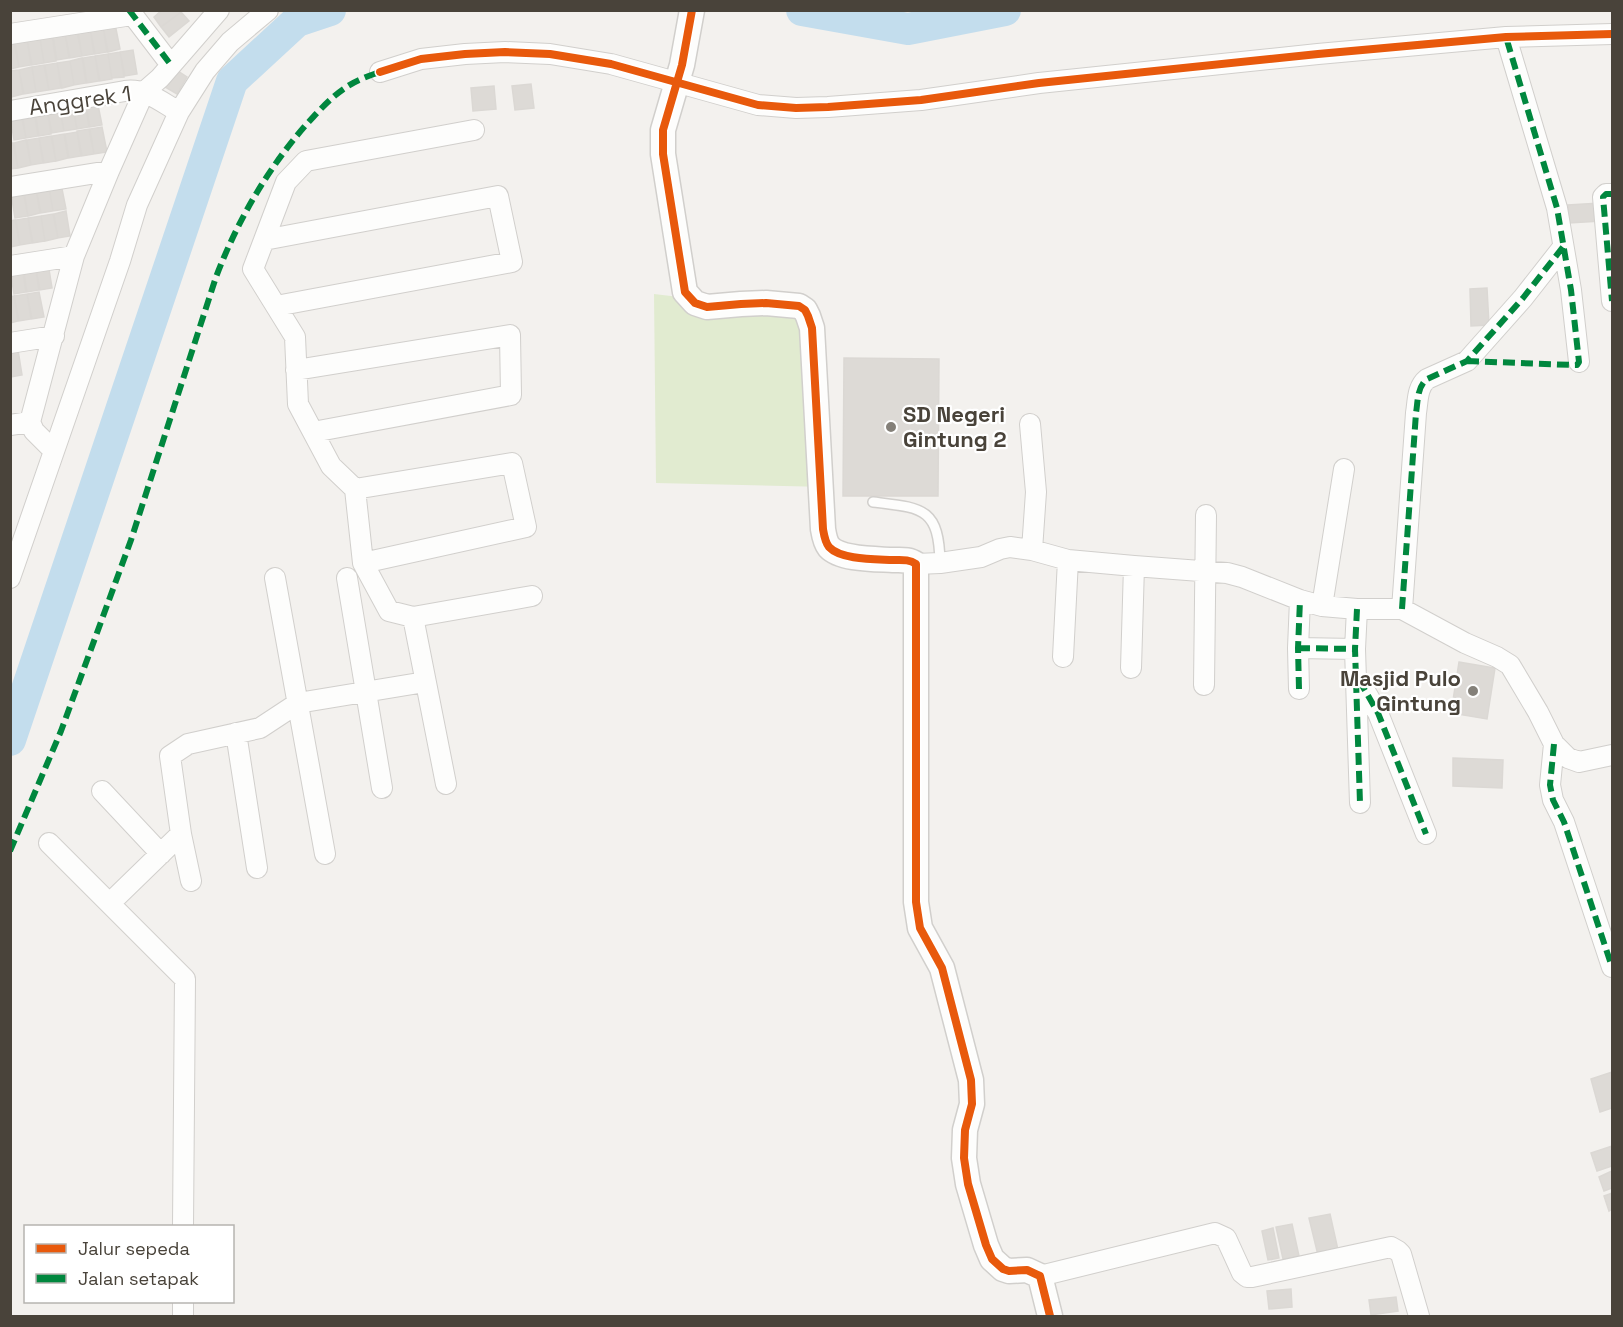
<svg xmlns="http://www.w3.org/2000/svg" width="1623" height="1327" viewBox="0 0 1623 1327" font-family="'Space Grotesk',sans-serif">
  <rect width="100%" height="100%" fill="#f3f1ee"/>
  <path fill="#e1ebd0" d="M654,294L816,313L827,487L656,483Z"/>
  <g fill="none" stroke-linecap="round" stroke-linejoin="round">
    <path stroke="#c3dded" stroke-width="32" d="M802,10L908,29L1005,10
      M10,740L232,81L297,21L330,10"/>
  </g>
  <path fill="#dddad6" stroke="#dbd8d4" stroke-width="1.5" d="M162,10H180L181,12L161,27L154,17Z
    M181,12L189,21L169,37L161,27Z
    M115,24L120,49L108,52L103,27Z
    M103,27L107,52L95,54L90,29Z
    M90,29L94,54L82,56L78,31Z
    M77,31L82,56L70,58L65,34Z
    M65,34L69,58L57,60L53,36Z
    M52,36L56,61L44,63L40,38Z
    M40,38L44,63L32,65L27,40Z
    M27,40L31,65L19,67L15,42Z
    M10,43H14L19,67L10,69Z
    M133,50L137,74L125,76L120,52Z
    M120,52L124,77L112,78L108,54Z
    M108,54L112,79L100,81L95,56Z
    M95,56L99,81L87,83L83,58Z
    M82,58L86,83L74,85L70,61Z
    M70,61L74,85L62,88L57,63Z
    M57,63L61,88L49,90L45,65Z
    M44,65L49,90L36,92L32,67Z
    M32,67L36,92L24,94L19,70Z
    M175,69L187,77L177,94L165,87Z
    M19,70L23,94L11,97L10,71Z
    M531,84L534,108L515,110L512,86Z
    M494,86L496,109L473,111L471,88Z
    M97,100L102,125L90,127L85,102Z
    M85,102L89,127L77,129L73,104Z
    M72,104L77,129L64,131L60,107Z
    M59,107L64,131L52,133L47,109Z
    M47,109L51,134L39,136L35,111Z
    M34,111L38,136L26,138L22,113Z
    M21,114L26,138L14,140L10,115Z
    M102,127L107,152L94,154L90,129Z
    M89,129L94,154L82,156L77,131Z
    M77,132L81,156L69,158L65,134Z
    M64,134L68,158L56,161L52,136Z
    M51,136L56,161L44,163L39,138Z
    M39,138L43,163L31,165L27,140Z
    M26,140L31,165L18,168L14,143Z
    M10,143H13L18,168L10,169Z
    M61,184L66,209L53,211L49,187Z
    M49,187L53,211L41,213L36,189Z
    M36,189L40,213L28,216L24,191Z
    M23,191L28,216L15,218L11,193Z
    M1600,203L1601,221L1569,223L1568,205Z
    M66,211L70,236L58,238L54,214Z
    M53,214L58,238L45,241L41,216Z
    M41,216L45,241L33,243L28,218Z
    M28,218L32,243L20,245L16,220Z
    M15,220L20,245L10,247V221Z
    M48,263L52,288L40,290L35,265Z
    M35,265L39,290L27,292L23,267Z
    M22,267L26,292L14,294L10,269Z
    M1487,288L1489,325L1471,326L1470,289Z
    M39,292L44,317L32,319L27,294Z
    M27,294L31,319L19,321L14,296Z
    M14,296L18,321L10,323V297Z
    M18,350L22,375L10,377V351Z
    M844,358L939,359L938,496H843Z
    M1459,662L1495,668L1487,719L1451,713Z
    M1453,758L1503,760L1502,788L1453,786Z
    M1612,1072V1108L1600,1112L1591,1079Z
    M1612,1146V1166L1597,1171L1591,1153Z
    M1612,1171V1188L1604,1191L1599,1177Z
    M1612,1193V1209L1609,1211L1604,1196Z
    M1330,1214L1338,1250L1318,1255L1309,1218Z
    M1292,1224L1299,1256L1283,1259L1276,1227Z
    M1273,1228L1279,1258L1268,1260L1262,1231Z
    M1291,1289L1292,1307L1269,1309L1267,1291Z
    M1396,1297L1398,1311L1371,1315L1369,1300Z"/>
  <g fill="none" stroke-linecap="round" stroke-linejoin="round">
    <g stroke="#d1cfcc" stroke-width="12">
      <path id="service" d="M873,502C922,508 939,507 940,563"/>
    </g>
    <g stroke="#d1cfcc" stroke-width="22">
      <path id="minor" d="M129,10L171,65
        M10,34L132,15
        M1506,37L1557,208L1571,290L1579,362
        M380,72L421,59L465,54L505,52L550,54L611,64L758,105L796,108L828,107L921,100L1039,83L1318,54L1506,37L1612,34
        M10,111L125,91C146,88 161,102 179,112
        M10,187L109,171
        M1612,194H1606L1603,197L1612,301
        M264,240L498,196L512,262L276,306
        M74,256L109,171L144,92L160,78L219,10
        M10,266L74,256L30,422L34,431L54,451
        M10,343L54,336
        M296,370L510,335L511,395L313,432
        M1030,424L1036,492L1032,550
        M10,425L30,422
        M355,489L512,463L526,527L363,563
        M916,564L940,563L981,557L1000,549L1010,547L1032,550L1068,560L1134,566L1227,573L1242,577L1300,600L1322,606L1357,609H1402L1465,643L1497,657L1510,665L1538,712L1554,744L1568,758L1579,762L1612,755
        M10,578L120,261L137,205L179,112L205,71L230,42L268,10
        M275,578L325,854
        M347,578L382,788
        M1322,606L1344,469
        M1357,609L1355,649L1360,803
        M1402,609L1416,413C1418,401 1417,387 1427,379L1467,361L1523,298L1563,247
        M413,617L532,596
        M1298,648L1355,649
        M1063,657L1068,560
        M1131,668L1134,566
        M1358,679L1378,713L1426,834
        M1204,685L1206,515
        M1299,689L1298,648L1300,600
        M236,733L257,868
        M1554,744L1550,785L1553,800L1564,822L1612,967
        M446,784L413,617L389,611L363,563L355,489L331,466L298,404L295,337L253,269L286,182L306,161L474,130
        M102,791L161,854
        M181,834L191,881
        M49,843L185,979L183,1226
        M110,903L181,834L170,756L188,744L260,728L298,703L425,682
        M1040,1276L1215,1233L1226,1238L1242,1273L1247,1277H1252L1391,1247L1398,1251L1401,1254L1419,1316
        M183,1316V1302"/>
    </g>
    <g stroke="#d1cfcc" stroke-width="27">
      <path id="tertiary" d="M692,10L682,65L663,130V154L685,292L695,303L707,307L741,304L766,303L799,306L805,310L808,316L812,328L823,529C824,535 825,542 829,547C841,560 876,559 893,560C902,560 909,559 916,564V902L920,928L942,968L971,1080L972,1104L965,1130L964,1158L968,1184L986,1245L992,1259L1003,1269L1009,1271L1027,1270L1040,1276L1050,1316"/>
    </g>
    <use href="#service" stroke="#fdfdfc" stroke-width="9"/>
    <use href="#minor" stroke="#fdfdfc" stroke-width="20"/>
    <use href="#tertiary" stroke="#fdfdfc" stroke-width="24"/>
    <path stroke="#00873e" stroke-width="6" stroke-dasharray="12 6" stroke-linecap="butt" d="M129,10L171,65
      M1612,194H1606L1603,197L1612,301
      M1467,361L1573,365H1577L1579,362L1571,290L1557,208L1506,37
      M1357,609L1355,649L1360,803
      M1402,609L1416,413C1418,401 1417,387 1427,379L1467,361L1523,298L1563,247
      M1298,648L1355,649
      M1359,680L1378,713L1426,834
      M1299,689L1298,648L1300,600
      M1554,744L1550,785L1553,800L1564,822L1612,967
      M10,851L61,731L131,540L216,277C237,222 266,171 305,126C317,113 330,98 345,88C356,80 371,75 383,71"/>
    <g stroke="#fff" stroke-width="11">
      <path id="cycleway" d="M692,10L682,65L663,130V154L685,292L695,303L707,307L741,304L766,303L799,306L805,310L808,316L812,328L823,529C824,535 825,542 829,547C841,560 876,559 893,560C902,560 909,559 916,564V902L920,928L942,968L971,1080L972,1104L965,1130L964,1158L968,1184L986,1245L992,1259L1003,1269L1009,1271L1027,1270L1040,1276L1050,1316
        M380,72L421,59L465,54L505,52L550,54L611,64L758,105L796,108L828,107L921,100L1039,83L1318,54L1506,37L1612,34"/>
    </g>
    <use href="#cycleway" stroke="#e8590c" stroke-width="8"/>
  </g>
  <g fill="#848079" stroke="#fff" stroke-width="2">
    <circle cx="891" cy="427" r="6"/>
    <circle cx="1473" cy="691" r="6"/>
  </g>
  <g text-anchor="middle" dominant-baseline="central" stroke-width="4.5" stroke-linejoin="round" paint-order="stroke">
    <g font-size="22" fill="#49433a" stroke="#fff">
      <text transform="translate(80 100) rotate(-8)">Anggrek 1</text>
    </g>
    <g font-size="22" font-weight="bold" fill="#49433a" stroke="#fff" text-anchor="start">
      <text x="903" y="414">SD Negeri<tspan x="903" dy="25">Gintung 2</tspan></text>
      <text x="1461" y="678" text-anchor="end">Masjid Pulo<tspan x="1461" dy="25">Gintung</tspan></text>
    </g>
  </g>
  <rect width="1623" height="1327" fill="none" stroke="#49433a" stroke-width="24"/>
  <rect x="24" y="1225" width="210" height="78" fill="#ffffff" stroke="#b6b4b0" stroke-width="1.5"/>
  <rect x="36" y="1244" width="30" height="9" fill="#e8590c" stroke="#b6b4b0" stroke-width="1.5"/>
  <text x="78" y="1255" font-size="18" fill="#49433a">Jalur sepeda</text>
  <rect x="36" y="1274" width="30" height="9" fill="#00873e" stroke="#b6b4b0" stroke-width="1.5"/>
  <text x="78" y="1285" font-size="18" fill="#49433a">Jalan setapak</text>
</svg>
